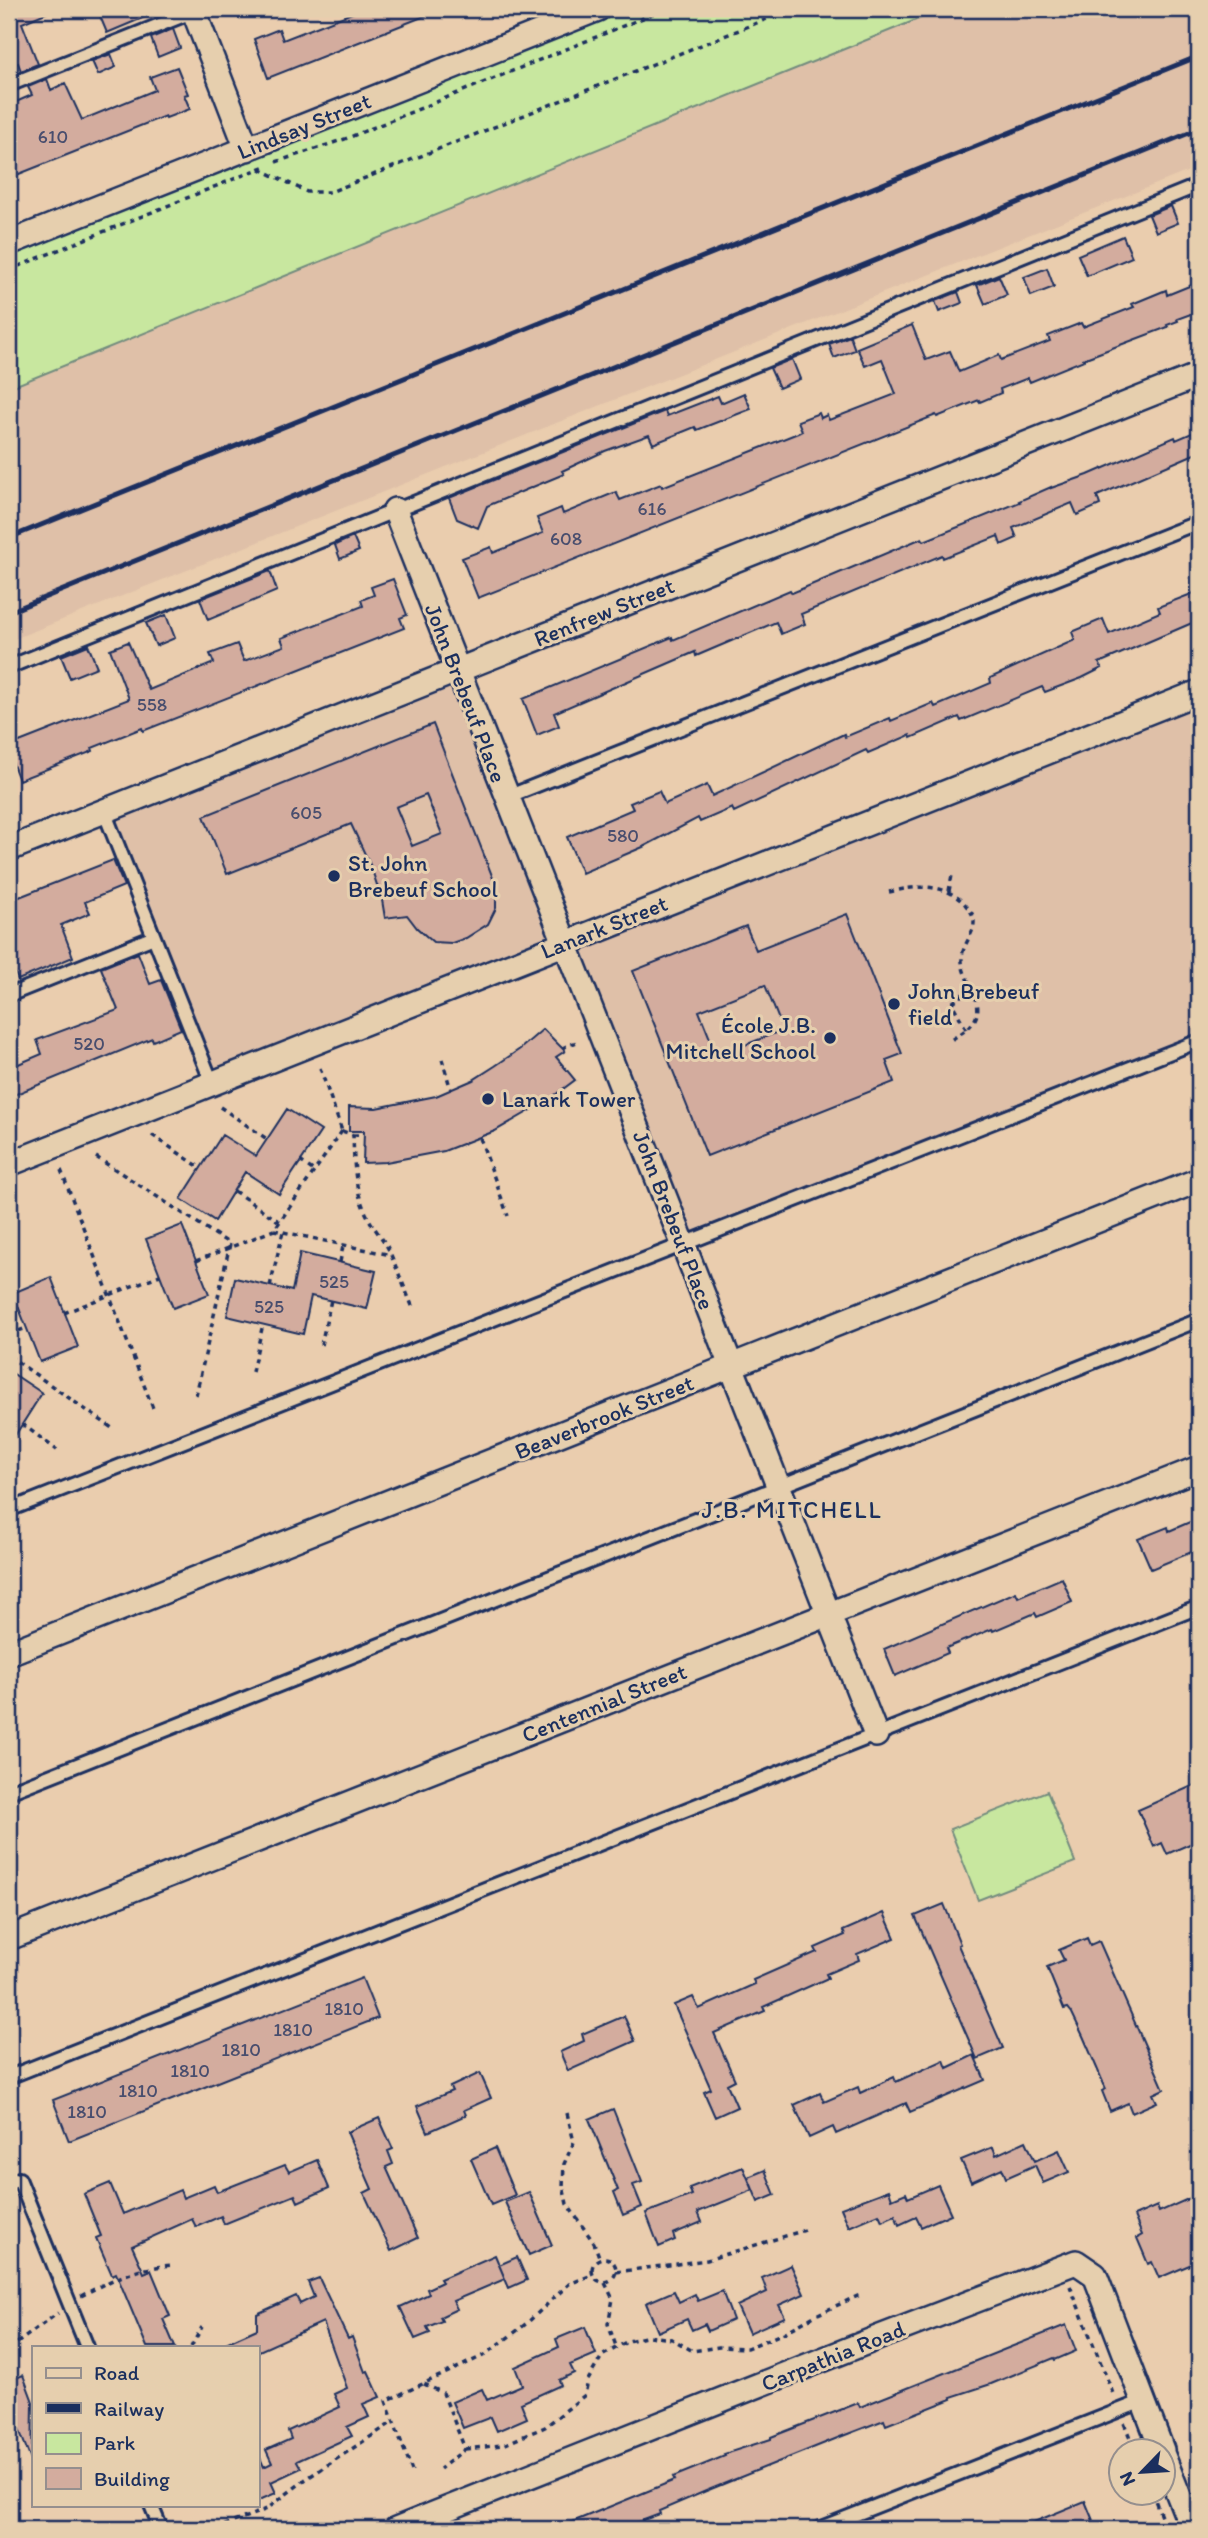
<svg xmlns="http://www.w3.org/2000/svg" width="1208" height="2538" viewBox="0 0 1208 2538" font-family="Itim,sans-serif">
  <rect width="100%" height="100%" fill="#eacdae"/>
  <filter id="ink" filterUnits="userSpaceOnUse"><feTurbulence type="fractalNoise" baseFrequency=".0143" numOctaves="2"/><feDisplacementMap in="SourceGraphic" scale="14" xChannelSelector="R" yChannelSelector="G"/><feConvolveMatrix kernelMatrix="1 2 1 2 8 2 1 2 1" color-interpolation-filters="sRGB"/></filter>
  <g filter="url(#ink)">
    <path fill="#dfc0a8" d="M943,9H1199V167L9,641V388Z
      M457,670L564,942L1199,692V1041L683,1244L565,943L212,1083L104,811Z"/>
    <path fill="#c8e79f" stroke="#728b7e" stroke-width="2" d="M599,9H943L9,388V243Z
      M1047,1791L1075,1862L978,1900L950,1829Z"/>
    <path fill="#d3ac9e" stroke="#1b2f5e" stroke-width="2" fill-rule="evenodd" d="M9,9H55L22,23L38,64L21,71L18,63L15,64L9,48Z
      M97,9H164L107,33Z
      M362,9L440,10L268,78L254,39L279,29L283,40Z
      M173,29L180,48L158,57L151,38Z
      M111,54L116,67L98,75L92,61Z
      M177,67L188,94L184,95L190,109L166,118L165,116L9,178V105L32,95L28,87L47,79L51,90L65,83L82,120L155,90L150,77Z
      M1171,206L1178,223L1156,232L1149,215Z
      M1123,236L1132,257L1087,276L1078,255Z
      M1047,268L1054,287L1031,296L1024,277Z
      M999,276L1007,295L985,304L977,285Z
      M1199,282V311L1177,319L1178,321L1167,325L1168,327L1083,359L1084,360L1030,382L1028,378L1000,389L1001,393L980,402L979,400L937,417L936,415L478,598L462,558L491,547L493,553L543,533L537,518L561,508L563,514L616,492L620,500L661,484L662,487L798,433L802,431L798,421L819,413L821,418L827,415L829,420L896,394L882,359L865,366L857,348L912,325L926,360L950,351L959,372L999,355L1001,360L1050,341L1048,336L1081,323L1083,327L1134,307L1132,304L1166,290L1167,295Z
      M958,292L962,303L939,312L935,301Z
      M850,336L855,350L834,358L829,344Z
      M792,359L800,379L779,388L770,368Z
      M744,393L751,409L697,430L695,427L653,444L649,435L605,451L562,471L564,474L487,506L478,528L457,519L449,498L665,411L667,416L718,396L721,403Z
      M1199,430V452L1097,496L1100,505L1077,515L1072,503L1013,528L1017,538L1001,545L998,536L943,558L942,555L801,614L805,624L781,634L776,622L696,656L695,652L554,713L559,726L537,735L523,699L672,637L673,640L790,590L792,593L922,538L924,541L1020,502L1019,501L1051,487V488L1088,475L1175,437L1176,440Z
      M353,537L359,551L340,559L335,545Z
      M270,571L277,591L208,620L200,599Z
      M393,579L407,615L400,618L404,628L143,731L142,728L92,748L93,751L19,780L9,754V746L129,699L110,649L128,642L149,690L214,663L210,654L237,644L244,661L284,646L281,638L363,606L361,600L374,595L371,587Z
      M1199,591V620L1099,663L1102,668L1082,678L1045,692L1042,687L961,721L959,717L911,738L910,735L868,753L866,750L734,812L732,808L700,822L698,818L643,847L582,873L567,837L633,809L630,803L659,791L665,804L707,785L712,796L844,734L845,737L890,718L891,721L933,703L935,707L991,683L990,678L1075,640L1072,632L1103,619L1109,634L1160,612L1158,607Z
      M166,615L175,638L156,646L146,623Z
      M88,645L97,667L70,678L61,656Z
      M433,724L496,886V908L488,924L466,938L452,943L433,942L417,928L407,915L385,918L382,900L371,867L351,824L227,874L204,816ZM426,795L442,834L412,846L396,807Z
      M113,860L124,886L85,902L90,913L61,925L73,957L18,980L9,958V901Z
      M847,914L902,1054L886,1060L894,1082L707,1156L633,971L746,926L756,950ZM765,985L783,1030L717,1056L699,1011Z
      M138,953L150,984L161,980L181,1029L153,1041L152,1038L9,1097V1068L42,1054L37,1040L118,1010L101,968Z
      M543,1029L565,1051L556,1057L575,1080L547,1101L495,1131L444,1151L386,1162L363,1163L364,1131H349V1107L376,1108L436,1096L473,1080L495,1066L520,1049Z
      M287,1109L321,1131L279,1194L245,1172L215,1221L181,1199L222,1135L256,1156Z
      M182,1225L209,1294L173,1308L146,1239Z
      M300,1253L376,1271L367,1309L311,1296L303,1334L227,1316L235,1278L292,1291Z
      M51,1277L78,1347L40,1362L13,1293Z
      M9,1371L42,1393L9,1445Z
      M1199,1518V1549L1151,1569L1138,1539L1168,1527L1169,1531Z
      M1062,1578L1072,1602L1037,1617L1035,1613L993,1631L992,1629L946,1648L948,1653L895,1676L884,1649L1016,1592L1018,1597Z
      M1199,1783V1840L1167,1854L1162,1843L1154,1847L1138,1810Z
      M944,1904L960,1944L958,1945L1003,2048L977,2059L915,1916Z
      M884,1913L895,1938L857,1954L859,1960L826,1974L828,1978L763,2007L765,2011L714,2033L735,2080L727,2084L737,2107L715,2117L704,2092L711,2089L674,2005L693,1997L699,2009L755,1984L753,1980L817,1952L815,1948L845,1935L843,1931Z
      M1087,1938L1090,1945L1099,1941L1164,2089L1153,2094L1157,2102L1132,2113L1128,2103L1110,2111L1102,2091L1106,2089L1083,2036L1072,2013L1068,2008L1064,2009L1047,1967L1064,1960L1059,1950Z
      M362,1978L378,2018L69,2141L53,2100Z
      M624,2016L635,2041L568,2071L560,2052L584,2041L582,2034Z
      M974,2055L985,2080L910,2112L906,2103L836,2134L833,2127L809,2138L794,2105L820,2093L824,2102L858,2087L860,2093L894,2077L896,2082L944,2060L947,2068Z
      M480,2073L491,2098L464,2110L466,2115L428,2132L417,2106L452,2091L450,2087Z
      M613,2109L642,2182L633,2185L642,2207L623,2215L614,2192L618,2190L589,2119Z
      M379,2118L393,2149L388,2151L393,2164L386,2167L418,2238L391,2251L364,2193L372,2189L347,2132Z
      M1026,2141L1035,2161L1059,2150L1069,2172L1043,2183L1035,2165L1006,2178L1002,2168L971,2182L961,2160L993,2147L996,2155Z
      M495,2148L515,2195L491,2205L471,2159Z
      M317,2160L329,2188L298,2202L295,2195L224,2224L221,2216L196,2227L192,2219L132,2246L144,2273L151,2270L170,2316L163,2319L175,2347H147L116,2273L112,2275L96,2238L101,2236L84,2194L110,2183L123,2214L180,2190L183,2198L214,2185L217,2192L285,2165L289,2172Z
      M743,2167L753,2190L698,2212L702,2222L673,2234L675,2240L659,2247L646,2213L692,2195L689,2188Z
      M765,2170L775,2195L758,2202L748,2177Z
      M938,2185L951,2214L921,2227L916,2217L899,2225L895,2215L882,2221L879,2214L849,2227L841,2208L889,2190L892,2199L906,2193L908,2198Z
      M529,2192L552,2245L529,2255L505,2202Z
      M1199,2194V2261L1159,2278L1152,2262L1148,2264L1137,2238L1142,2235L1134,2216L1157,2206L1159,2212Z
      M495,2255L505,2279L453,2301L457,2309L440,2317L442,2321L427,2327L430,2333L415,2339L400,2307L429,2294L427,2289L442,2282L440,2279Z
      M517,2257L527,2280L509,2288L499,2265Z
      M791,2265L804,2294L779,2305L785,2317L749,2333L737,2306L767,2292L762,2278Z
      M319,2278L348,2339L352,2337L365,2372L368,2371L380,2397L363,2404L369,2417L347,2427L352,2436L297,2461L301,2468L271,2482L276,2493L257,2501V2451L264,2467L272,2463L266,2450L291,2439L288,2431L340,2407L334,2394L347,2388L323,2322L257,2352V2347H217L257,2329V2314L296,2296L300,2304L314,2297L308,2282Z
      M674,2291L679,2302L695,2294L698,2301L722,2291L733,2320L708,2331L705,2324L692,2330L687,2319L658,2332L646,2303Z
      M1066,2325L1076,2351L1055,2360L1054,2358L991,2384L951,2397L952,2399L886,2425L884,2420L840,2437L706,2491L659,2511L660,2514L620,2529H555L675,2480L673,2477L725,2456L724,2454L771,2439V2437L858,2403L860,2407Z
      M585,2327L596,2354L570,2365L574,2373L559,2380L561,2385L521,2403L527,2418L497,2431L491,2417L463,2428L452,2402L482,2389L487,2400L522,2385L515,2367L559,2347L556,2339Z
      M23,2375L33,2402L32,2463L9,2403V2381Z
      M1085,2501L1094,2523L1078,2529H1017Z"/>
    <g fill="none" stroke-linecap="round" stroke-linejoin="round">
      <g stroke="#1b2f5e" stroke-width="18">
        <path id="lane" d="M9,85L197,10
          M9,667L1199,185
          M507,797L1199,522
          M104,811L212,1083
          M9,995L154,937
          M9,1510L1199,1041
          M9,1792L1199,1320
          M9,2077L1199,1607
          M9,2183L19,2179L87,2347
          M151,2505L161,2529
          M818,2529L1143,2401"/>
      </g>
      <g stroke="#1b2f5e" stroke-width="28">
        <path id="street" d="M193,9L247,149
          M9,243L598,9
          M395,510L876,1735
          M9,849L1199,375
          M9,1164L1199,692
          M9,1653L1199,1180
          M9,1938L1199,1468
          M1162,2453L1192,2529
          M396,2529L880,2337L1076,2262L1095,2275L1162,2450"/>
      </g>
      <path stroke="#1b2f5e" stroke-width="3.5" stroke-dasharray="5 5" stroke-linecap="butt" d="M276,162L345,139L665,9
        M260,169L307,192H330L792,9
        M9,270L266,166
        M949,891L952,875
        M889,892C917,886 942,882 964,903C969,909 974,914 974,922C974,934 963,944 962,957C960,982 992,1003 970,1026C964,1032 955,1037 948,1042
        M966,1029L952,1003L971,988
        M562,1048L579,1041
        M442,1059L451,1090
        M320,1068L342,1131
        M220,1107L267,1139
        M342,1131L274,1230L391,1255L413,1308
        M342,1131L353,1135C354,1163 354,1191 368,1217C374,1230 386,1241 391,1255
        M152,1135L201,1168
        M353,1135H364
        M480,1138L508,1216
        M96,1157L230,1244L196,1395
        M300,1161L314,1171
        M61,1170L154,1411
        M234,1191L280,1222
        M196,1261L274,1230
        M340,1262L343,1246
        M270,1286L283,1232
        M64,1313L160,1275
        M9,1334L27,1328
        M321,1345L331,1300
        M9,1356L112,1428
        M252,1372L263,1324
        M22,1424L57,1450
        M567,2113L574,2142L564,2164L563,2186L567,2204L594,2243L600,2259
        M592 2270a12 12 0 1 1 24 0a12 12 0 1 1-24 0Z
        M616,2272L707,2260L805,2230
        M605,2283L613,2299L608,2324L616,2346
        M1070,2286L1114,2396
        M81,2296C115,2278 135,2268 174,2265
        M191,2347L202,2327
        M9,2349L58,2313
        M424,2384L443,2393L465,2449L440,2469
        M1124,2423L1135,2450
        M465,2449L503,2445L545,2427L585,2395L588,2380L602,2356L628,2341L649,2336L672,2339L693,2351L719,2347L747,2348L784,2333L816,2315L862,2294
        M412,2471L386,2401L485,2355L527,2323L569,2284L592,2275
        M1152,2492L1166,2529
        M193,2522L196,2529
        M215,2529L267,2509L306,2479L393,2422"/>
      <use href="#lane" stroke="#e6cfae" stroke-width="12"/>
      <use href="#street" stroke="#e6cfae" stroke-width="23"/>
      <path stroke="#1b2f5e" stroke-width="5" d="M9,538L1199,56
        M9,612L1199,129"/>
    </g>
  </g>
  <g fill="#1b2f5e" stroke="#e6cfae" stroke-width="2.5">
    <circle cx="334" cy="876" r="7"/>
    <circle cx="894" cy="1004" r="7"/>
    <circle cx="830" cy="1038" r="7"/>
    <circle cx="488" cy="1099" r="7"/>
  </g>
  <g text-anchor="middle" dominant-baseline="central" stroke-width="6" stroke-linejoin="round" paint-order="stroke">
    <g font-size="19" fill="#494e6e">
      <text x="53" y="136">610</text>
      <text x="652" y="508">616</text>
      <text x="566" y="538">608</text>
      <text x="152" y="704">558</text>
      <text x="306" y="812">605</text>
      <text x="623" y="835">580</text>
      <text x="89" y="1043">520</text>
      <text x="334" y="1281">525</text>
      <text x="269" y="1306">525</text>
      <text x="344" y="2008">1810</text>
      <text x="293" y="2029">1810</text>
      <text x="241" y="2049">1810</text>
      <text x="190" y="2070">1810</text>
      <text x="138" y="2090">1810</text>
      <text x="87" y="2111">1810</text>
    </g>
    <g font-size="23" fill="#1b2f5e" stroke="#e6cfae">
      <text transform="translate(304 126) rotate(-22)">Lindsay Street</text>
      <text transform="translate(604 612) rotate(-22)">Renfrew Street</text>
      <text transform="translate(466 693) rotate(69)">John Brebeuf Place</text>
      <text transform="translate(604 927) rotate(-22)">Lanark Street</text>
      <text transform="translate(674 1220) rotate(69)">John Brebeuf Place</text>
      <text transform="translate(604 1417) rotate(-22)">Beaverbrook Street</text>
      <text transform="translate(604 1703) rotate(-22)">Centennial Street</text>
      <text transform="translate(833 2356) rotate(-22)">Carpathia Road</text>
    </g>
    <g font-size="23" fill="#1b2f5e" stroke="#e6cfae" text-anchor="start">
      <text x="348" y="863">St. John<tspan x="348" dy="26">Brebeuf School</tspan></text>
      <text x="908" y="991">John Brebeuf<tspan x="908" dy="26">field</tspan></text>
      <text x="816" y="1025" text-anchor="end">École J.B.<tspan x="816" dy="26">Mitchell School</tspan></text>
      <text x="502" y="1099">Lanark Tower</text>
    </g>
    <g font-size="24" letter-spacing="2" fill="#1b2f5e" stroke="#e6cfae">
      <text x="792" y="1509">J.B. MITCHELL</text>
    </g>
  </g>
  <rect width="1208" height="2538" fill="none" stroke="#e6cfae" stroke-width="35"/>
  <rect x="18" y="18" width="1173" height="2503" fill="none" stroke="#1b2f5e" stroke-width="2.5" filter="url(#ink)"/>
  <rect x="32" y="2346" width="228" height="161" fill="#e6cfae" stroke="#958f8e" stroke-width="2"/>
  <rect x="46" y="2368" width="35" height="10" fill="#e6cfae" stroke="#958f8e" stroke-width="2"/>
  <text x="94" y="2380" font-size="21" fill="#1b2f5e">Road</text>
  <rect x="46" y="2403" width="35" height="10" fill="#1b2f5e" stroke="#958f8e" stroke-width="2"/>
  <text x="94" y="2416" font-size="21" fill="#1b2f5e">Railway</text>
  <rect x="46" y="2433" width="35" height="21" fill="#c8e79f" stroke="#958f8e" stroke-width="2"/>
  <text x="94" y="2450" font-size="21" fill="#1b2f5e">Park</text>
  <rect x="46" y="2468" width="35" height="21" fill="#d3ac9e" stroke="#958f8e" stroke-width="2"/>
  <text x="94" y="2486" font-size="21" fill="#1b2f5e">Building</text>
  <g transform="translate(1142 2472) rotate(245)"><circle r="33" fill="#e6cfae" stroke="#958f8e" stroke-width="2"/>
  <path d="M0-5L12 26L0 18L-12 26Z" fill="#1b2f5e"/>
  <text y="-10" font-size="19" font-weight="bold" text-anchor="middle" fill="#1b2f5e">N</text>
  </g>
</svg>
